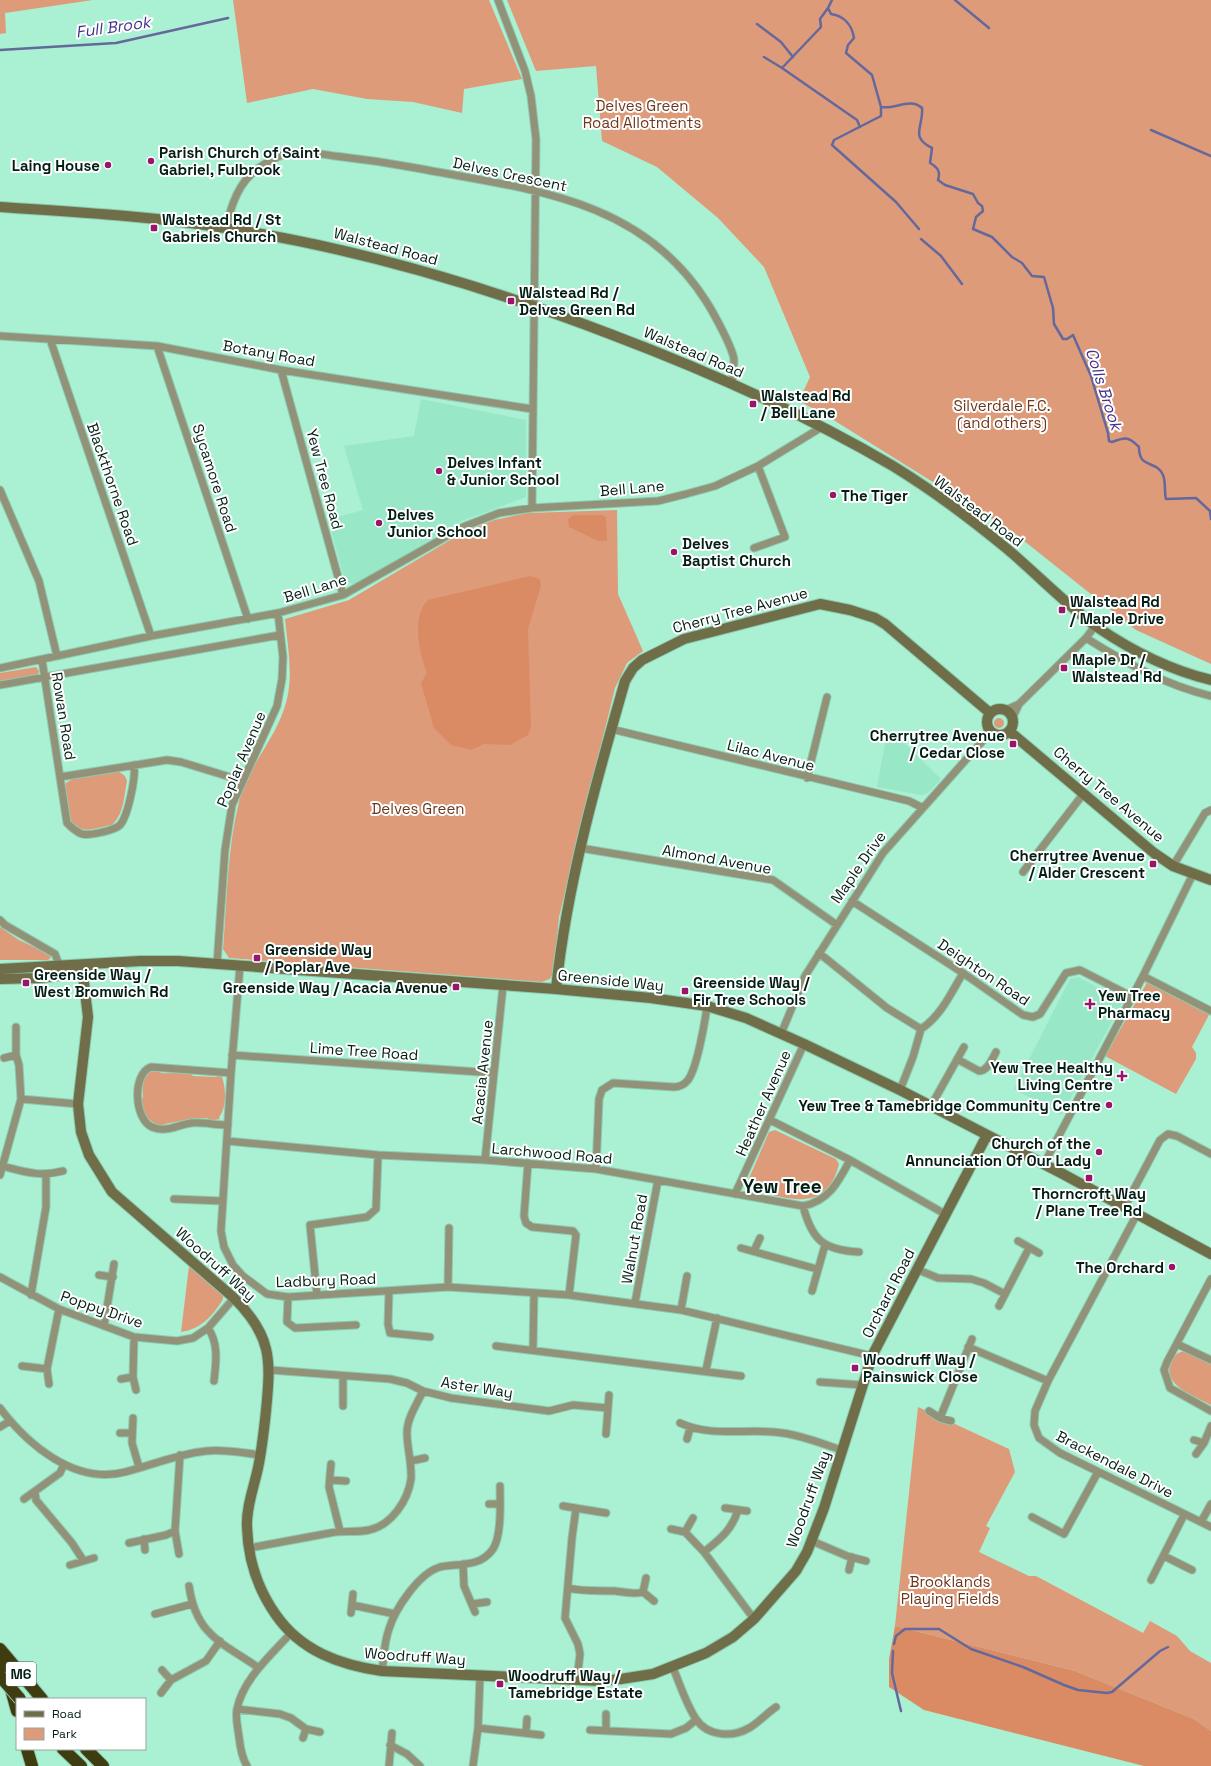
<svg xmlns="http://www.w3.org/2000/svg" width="1211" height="1766" viewBox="0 0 1211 1766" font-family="'Space Grotesk',sans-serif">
  <rect width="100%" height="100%" fill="#aaf0d3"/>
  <path fill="#98e7c7" d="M421,399L526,420V497L459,522L355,585L345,581L328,520L363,510L344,446L414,436Z
    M891,730L941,779L928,793L921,795L877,787L887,734Z
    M1078,977L1123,1001L1061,1115L1014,1089L1070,979Z"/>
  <path fill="#de9b7a" d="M0,0H93L5,13L6,33L0,34Z
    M233,0H489L522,79L464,89L462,113L413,102L367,99L313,89L247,103Z
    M507,0H1211V664L1136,630L1013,532L827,416L799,401L810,377L764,267L718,218L657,167L602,141L596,66L536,71Z
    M617,510L618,594L643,651L627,663L615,688L559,917L554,972L550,979L542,982L229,958L223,949C227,900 227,850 239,802C246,770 272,743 283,712C295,682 288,650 285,619L349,600L462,533L494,520L528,513Z
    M36,667L39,671L38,675L0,684V673Z
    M994 723a5 5 0 1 1 10 0a5 5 0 1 1-10 0Z
    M118,771L125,776L127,781C124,796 124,814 112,825C99,827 82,835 71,824L65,791L66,783L72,779Z
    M0,927L19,940L49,954L51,958L48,960H0Z
    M1148,981L1210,1013L1192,1047L1196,1053V1059L1176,1094L1105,1056Z
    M158,1070L161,1073C171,1074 181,1072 191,1073L193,1076L216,1077L218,1075L222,1077C226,1088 227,1108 219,1117L220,1119L210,1121L207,1118L190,1119L165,1124L161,1126C147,1122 143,1113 141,1099L143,1098L142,1080L149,1072Z
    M775,1130L836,1159L839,1164C826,1215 788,1198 751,1190L747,1183L769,1132Z
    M189,1266L223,1295V1299C213,1316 201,1329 181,1332Z
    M1185,1351L1211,1364V1405C1195,1396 1161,1386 1171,1362C1174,1355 1178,1352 1185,1351Z
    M918,1407L1009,1449L1015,1472L986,1526L990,1528L979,1552L1029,1576H1036L1143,1633L1150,1621L1177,1636L1190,1651L1211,1663V1731L1194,1719L1075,1671L895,1626Z"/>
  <path fill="#db8b63" d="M574,515H602L606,517L607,541H598L569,527L568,519Z
    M530,576L540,579L541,586L528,629L531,727L528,735L510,745L484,744L471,750L451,745L434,728L421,683L427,673C419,654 411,616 428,600Z
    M895,1626L1075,1671L1194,1719L1211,1731V1766H1144L924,1710L889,1687V1659Z"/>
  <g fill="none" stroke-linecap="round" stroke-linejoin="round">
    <path stroke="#64689b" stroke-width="2.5" d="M832,0L828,8L831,14C844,16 852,25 854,38L848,45L846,53L872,75L881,107C895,110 910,97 922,108C924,126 909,137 932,148L930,163C937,167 941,171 938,180L945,185L973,194L978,203L982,206L983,211L976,217L973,229L992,237L1012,257L1022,263L1032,276L1044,277L1053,308L1054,324L1063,339H1067L1073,335L1091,376L1108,433L1109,441L1112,442C1125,437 1128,436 1139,447C1139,470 1156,459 1163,475C1166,482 1164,491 1166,499L1196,498L1210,511L1211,519
      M955,0L989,28
      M828,8L820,19L821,27L782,68L857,120L860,127
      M757,24L781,42L793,57
      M0,50L116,43L228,18
      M764,57L782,68
      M881,107V116L834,140L832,145L896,202L919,229
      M1151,130L1211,156
      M921,239L941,256L962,284
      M894,1644L896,1636L905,1629H939L971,1649L1023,1667L1064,1685L1078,1690L1107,1693L1112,1692L1160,1651L1168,1647
      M893,1651L892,1673L901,1711"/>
    <g stroke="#8ccab1" stroke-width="9">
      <path id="street" d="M498,0L525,71L531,96L536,139L532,508
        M226,228C233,196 243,173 274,159C279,156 287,153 293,153C306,151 322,154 335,156C362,159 389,163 416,168C526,189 640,197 706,301C713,312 733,348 734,360C734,367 733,375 732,383
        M0,336L157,346L281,370L532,409
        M50,339L151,636
        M157,346L248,619
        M281,370L343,595
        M0,490L39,581L57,656
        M754,548L785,537L758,466
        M1086,638C1126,663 1165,685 1211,696
        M42,660L67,823C71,827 76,832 82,834C90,836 115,830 120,825C128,816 136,777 134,765
        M0,668L151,636L278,613L343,595L463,527L499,513L532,508L658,501L686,494L715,486L758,466L822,427
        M0,685L280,635
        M1006,710L1019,704L1086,638L1095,626
        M1012,719L1019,704
        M611,729L909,801L923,808
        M987,736V724
        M60,777L167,760L181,762L243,781
        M807,778L827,697
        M580,848L773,880L837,925
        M1173,866L1205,813L1211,810
        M1023,872L1084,793
        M852,901L963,973L1023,1015L1033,1017L1040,1014L1066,973L1080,970L1133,997
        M0,920L5,925L55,954L60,967
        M819,953L887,1008L921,1029
        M217,964L225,850L232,805L277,706L282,679L283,657L278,613
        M240,966L231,1073L221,1231L224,1247L233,1265L243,1276L267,1294L288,1297L448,1287L569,1295L681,1310L872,1356
        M1143,976L1211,1011
        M781,1034L805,976L883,853L987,736L996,734
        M232,1055L494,1073
        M4,1058L16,1055
        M957,1059L979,1071C988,1071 992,1059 996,1052
        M900,1090L913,1057L921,1029C941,1016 951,993 963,973
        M21,1099L78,1104
        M931,1106L964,1047
        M770,1120L850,1160L945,1214
        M228,1125C216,1125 203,1122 191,1123C177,1125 166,1133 152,1127C134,1119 132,1074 151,1067L231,1073
        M227,1141L378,1155L485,1160L596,1169L803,1206C829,1201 839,1181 850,1160
        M485,1160L503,986
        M528,1163L524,1216L526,1223L532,1227L573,1231L576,1235L569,1295
        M1044,1164L1143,976L1193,874
        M2,1166C26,1172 39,1177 63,1171
        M596,1169L599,1099L602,1090L613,1083L674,1087C680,1087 684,1085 688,1080C697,1068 705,1022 707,1006
        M0,1175L21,1099L19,1065L16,1055V1027
        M735,1194L804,1044
        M174,1199L223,1201
        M803,1206C812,1240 823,1250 859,1252
        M1124,1208L1160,1140L1168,1134L1177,1136L1211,1154
        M1137,1214L1048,1381L1035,1411L1034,1425L1039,1438L1060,1453L1211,1527
        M1018,1241L1039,1253
        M741,1248L817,1269
        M754,1251L760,1238
        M916,1269L938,1278L971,1279L984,1283L1005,1294
        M99,1275L113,1277
        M0,1277L59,1309L134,1337L177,1341L193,1338L208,1328L234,1298
        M1211,1279L1167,1362L1164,1370L1170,1388L1211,1411
        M448,1287L449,1228
        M389,1291L388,1324L390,1333L430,1337
        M812,1291L825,1245
        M31,1295L46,1207V1175
        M317,1295L310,1225L367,1217L376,1209L378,1155
        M288,1297L287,1322L295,1328L356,1325
        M635,1303L658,1180
        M999,1306L1029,1248
        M681,1310L687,1276
        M104,1326L114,1264
        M208,1328C219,1344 216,1362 214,1381
        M134,1337L133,1377L136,1390
        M1177,1344L1211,1360
        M496,1346L741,1376
        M968,1347L1048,1381
        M533,1349L534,1293
        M22,1366L47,1369
        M270,1370L390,1379L407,1383L423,1391L451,1398L549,1411L573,1405L608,1408
        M706,1370L717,1318
        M121,1379L133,1377
        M820,1382L862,1385
        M49,1384L47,1369L59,1309
        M343,1406V1377
        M0,1408C28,1445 75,1485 125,1472C152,1465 178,1454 206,1451C224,1449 243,1453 261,1455
        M929,1411L940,1418L951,1421
        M133,1418L132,1443L139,1467
        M940,1418L972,1339
        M680,1423C711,1437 742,1429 774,1432C798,1434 820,1443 842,1450
        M0,1427L10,1421
        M120,1433H131
        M606,1434L609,1395
        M687,1439L690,1428
        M1194,1440L1204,1443
        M1196,1454L1204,1443L1211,1426
        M411,1461L425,1458
        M331,1464L329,1487L340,1531
        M330,1480L346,1481
        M35,1492L36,1500L72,1543L83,1560
        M24,1499L60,1473L64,1464
        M489,1504H500
        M563,1506L606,1513
        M576,1508L572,1538L565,1618L578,1644L580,1654L577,1680
        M725,1508L747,1511
        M1032,1517L1064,1534L1098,1472
        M1201,1522L1211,1504
        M671,1529L685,1532L704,1552L754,1619
        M685,1532L693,1518
        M144,1539L145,1550
        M812,1541L847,1556L866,1561
        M129,1543L166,1535L175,1531
        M249,1548C276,1543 303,1538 330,1533C343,1530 356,1533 369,1530C392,1525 408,1500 411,1479C412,1463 407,1448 407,1433C407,1418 417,1404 423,1391
        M704,1552C720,1539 732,1530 738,1510
        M179,1554L175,1531L180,1455
        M1164,1556L1192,1570
        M463,1564L464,1586L475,1612
        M70,1565L94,1558
        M849,1570L852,1557
        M646,1578L643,1592L654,1601
        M1151,1580L1184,1515
        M189,1586C196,1635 221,1642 259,1668
        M568,1588C584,1592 599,1590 615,1591C625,1592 634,1595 643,1592
        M472,1604L487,1602
        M352,1605L395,1614
        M351,1613L353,1594
        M155,1614L192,1604
        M673,1668C680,1684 686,1704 696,1719C707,1736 732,1738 749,1728C758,1723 767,1713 776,1707
        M162,1670L171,1680
        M382,1671C384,1658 384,1642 389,1629C395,1609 419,1573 440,1567C458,1563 480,1568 493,1549C502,1535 500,1502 500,1486
        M161,1693L171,1680L206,1661L220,1641
        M237,1709L280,1714L291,1718L306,1729L320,1732
        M478,1728L541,1735
        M590,1730L671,1734L686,1728L696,1720
        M606,1730V1714
        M526,1732L527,1719
        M303,1738L306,1729
        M390,1745L407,1754L420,1766
        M247,1766C242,1758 240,1746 239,1737C238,1728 235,1718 237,1709C243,1679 271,1655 291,1633
        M389,1766L392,1733
        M473,1766L478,1728L480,1676"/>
    </g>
    <g stroke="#8ccab1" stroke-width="12">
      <path id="secondary" d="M0,207C75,212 151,216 225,228C358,248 485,286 610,334C708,371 803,413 893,466C932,490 971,519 1006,548C1036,573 1065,604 1097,627C1132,651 1170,670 1211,680
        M987 722a13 13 0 1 1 26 0a13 13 0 1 1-26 0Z
        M1009,731L1154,853L1173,866L1211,880
        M82,966L88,1017L78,1104L81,1132L89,1155L112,1192L234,1298C272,1336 271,1359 266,1411C264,1430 262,1449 258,1468C254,1487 246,1507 247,1527C248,1560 257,1588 276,1615C301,1651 340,1665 382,1671L600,1681L621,1679L653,1674L706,1653L733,1637L754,1619L796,1571L807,1552L824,1508L872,1356L987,1135
        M0,969L140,961H178L556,989L651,998L707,1006L746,1018L804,1044L900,1090L1061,1173L1211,1254
        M0,979L39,978L89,972
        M556,989C567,884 596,782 625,681L633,668L642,660L684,639L820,604L850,610L875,618L885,624L990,713"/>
    </g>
    <g stroke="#8ccab1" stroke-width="14">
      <path id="highway" d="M0,1649L42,1699
        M1,1653L17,1711
        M27,1749L32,1766
        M63,1749L81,1766
        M86,1749L103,1766"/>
    </g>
    <use href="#street" stroke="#929279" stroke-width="7"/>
    <use href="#secondary" stroke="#6f6e48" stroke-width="10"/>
    <use href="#highway" stroke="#3f3d10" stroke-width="12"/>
    <g stroke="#8ccab1" stroke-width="14" stroke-linecap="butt">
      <path id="highway-bridge" d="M0,1676L20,1699"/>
    </g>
    <use href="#highway-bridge" stroke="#3f3d10" stroke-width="12"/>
  </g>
  <g fill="#98156b" stroke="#fff" stroke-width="1.5">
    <circle cx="151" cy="161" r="4"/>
    <circle cx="108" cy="165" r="4"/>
    <rect x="150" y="224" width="8" height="8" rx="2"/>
    <rect x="507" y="297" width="8" height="8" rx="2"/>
    <rect x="749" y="400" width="8" height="8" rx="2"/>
    <circle cx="439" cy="471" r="4"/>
    <circle cx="833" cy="495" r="4"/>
    <circle cx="379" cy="523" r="4"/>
    <circle cx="674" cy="552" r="4"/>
    <rect x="1058" y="606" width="8" height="8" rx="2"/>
    <rect x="1060" y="664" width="8" height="8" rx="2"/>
    <rect x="1009" y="740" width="8" height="8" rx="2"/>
    <rect x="1149" y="860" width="8" height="8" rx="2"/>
    <rect x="253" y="954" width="8" height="8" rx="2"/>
    <rect x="22" y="979" width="8" height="8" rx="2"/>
    <rect x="452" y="983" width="8" height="8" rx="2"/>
    <rect x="681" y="987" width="8" height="8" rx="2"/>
    <path d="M1088 998h4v4h4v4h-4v4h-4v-4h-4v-4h4z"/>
    <path d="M1120 1070h4v4h4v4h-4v4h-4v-4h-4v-4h4z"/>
    <circle cx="1109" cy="1105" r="4"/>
    <circle cx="1099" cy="1152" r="4"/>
    <rect x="1085" y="1174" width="8" height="8" rx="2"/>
    <circle cx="1172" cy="1267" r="4"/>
    <rect x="851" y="1364" width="8" height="8" rx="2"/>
    <rect x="496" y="1680" width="8" height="8" rx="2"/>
  </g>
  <g text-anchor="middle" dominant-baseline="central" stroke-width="4" stroke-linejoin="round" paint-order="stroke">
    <rect fill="#fff" stroke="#4f625b" stroke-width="1" x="6" y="1662" width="30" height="24" rx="3"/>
    <g font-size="14" font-weight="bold" fill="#031f15">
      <text x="21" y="1674">M6</text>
    </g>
    <g font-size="15" fill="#6c371b" stroke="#fff">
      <text x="642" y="105">Delves Green<tspan x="642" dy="17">Road Allotments</tspan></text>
      <text x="1002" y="405">Silverdale F.C.<tspan x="1002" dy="17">(and others)</tspan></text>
      <text x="418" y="808">Delves Green</text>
      <text x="950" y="1581">Brooklands<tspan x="950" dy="17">Playing Fields</tspan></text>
    </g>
    <g font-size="15" font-weight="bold" fill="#031f15" stroke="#fff" text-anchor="start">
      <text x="159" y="152">Parish Church of Saint<tspan x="159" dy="17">Gabriel, Fulbrook</tspan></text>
      <text x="100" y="165" text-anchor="end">Laing House</text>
      <text x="162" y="219">Walstead Rd / St<tspan x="162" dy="17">Gabriels Church</tspan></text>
      <text x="519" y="292">Walstead Rd /<tspan x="519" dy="17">Delves Green Rd</tspan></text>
      <text x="761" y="395">Walstead Rd<tspan x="761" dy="17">/ Bell Lane</tspan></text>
      <text x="447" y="462">Delves Infant<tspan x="447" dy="17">&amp; Junior School</tspan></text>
      <text x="841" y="495">The Tiger</text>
      <text x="387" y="514">Delves<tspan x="387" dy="17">Junior School</tspan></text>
      <text x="682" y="543">Delves<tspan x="682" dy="17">Baptist Church</tspan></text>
      <text x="1070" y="601">Walstead Rd<tspan x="1070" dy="17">/ Maple Drive</tspan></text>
      <text x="1072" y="659">Maple Dr /<tspan x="1072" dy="17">Walstead Rd</tspan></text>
      <text x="1005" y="735" text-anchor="end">Cherrytree Avenue<tspan x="1005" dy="17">/ Cedar Close</tspan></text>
      <text x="1145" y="855" text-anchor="end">Cherrytree Avenue<tspan x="1145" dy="17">/ Alder Crescent</tspan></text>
      <text x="265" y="949">Greenside Way<tspan x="265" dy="17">/ Poplar Ave</tspan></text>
      <text x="34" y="974">Greenside Way /<tspan x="34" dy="17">West Bromwich Rd</tspan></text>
      <text x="693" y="982">Greenside Way /<tspan x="693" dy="17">Fir Tree Schools</tspan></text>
      <text x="448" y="987" text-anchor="end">Greenside Way / Acacia Avenue</text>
      <text x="1098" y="995">Yew Tree<tspan x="1098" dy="17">Pharmacy</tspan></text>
      <text x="1113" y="1067" text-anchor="end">Yew Tree Healthy<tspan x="1113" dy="17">Living Centre</tspan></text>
      <text x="1101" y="1105" text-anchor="end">Yew Tree &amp; Tamebridge Community Centre</text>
      <text x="1091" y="1143" text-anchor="end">Church of the<tspan x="1091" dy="17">Annunciation Of Our Lady</tspan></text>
      <text x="1089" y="1193" text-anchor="middle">Thorncroft Way<tspan x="1089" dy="17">/ Plane Tree Rd</tspan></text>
      <text x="1164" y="1267" text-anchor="end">The Orchard</text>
      <text x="863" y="1359">Woodruff Way /<tspan x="863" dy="17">Painswick Close</tspan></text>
      <text x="508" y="1675">Woodruff Way /<tspan x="508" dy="17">Tamebridge Estate</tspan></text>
    </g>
    <g font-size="15" fill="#031f15" stroke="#fff">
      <text transform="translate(510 174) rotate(12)">Delves Crescent</text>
      <text transform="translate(386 246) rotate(15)">Walstead Road</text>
      <text transform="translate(694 352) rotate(23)">Walstead Road</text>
      <text transform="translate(269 353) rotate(10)">Botany Road</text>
      <text transform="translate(215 478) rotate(72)">Sycamore Road</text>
      <text transform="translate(325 479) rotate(75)">Yew Tree Road</text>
      <text transform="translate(113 484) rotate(71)">Blackthorne Road</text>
      <text transform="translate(632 488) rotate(-5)">Bell Lane</text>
      <text transform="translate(979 511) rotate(37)">Walstead Road</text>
      <text transform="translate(315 588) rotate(-17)">Bell Lane</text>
      <text transform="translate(740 610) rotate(-15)">Cherry Tree Avenue</text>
      <text transform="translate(64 716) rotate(81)">Rowan Road</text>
      <text transform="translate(771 755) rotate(14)">Lilac Avenue</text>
      <text transform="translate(241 759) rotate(-67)">Poplar Avenue</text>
      <text transform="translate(1109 794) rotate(40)">Cherry Tree Avenue</text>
      <text transform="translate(717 859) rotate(10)">Almond Avenue</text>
      <text transform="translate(858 867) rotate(-55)">Maple Drive</text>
      <text transform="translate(984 972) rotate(34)">Deighton Road</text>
      <text transform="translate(611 980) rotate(6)">Greenside Way</text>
      <text transform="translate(364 1051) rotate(4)">Lime Tree Road</text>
      <text transform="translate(482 1072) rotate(-84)">Acacia Avenue</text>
      <text transform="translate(763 1103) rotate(-66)">Heather Avenue</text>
      <text transform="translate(552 1153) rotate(5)">Larchwood Road</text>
      <text transform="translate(634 1239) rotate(-80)">Walnut Road</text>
      <text transform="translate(216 1264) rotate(42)">Woodruff Way</text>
      <text transform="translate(326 1280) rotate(-2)">Ladbury Road</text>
      <text transform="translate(888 1293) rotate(-63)">Orchard Road</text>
      <text transform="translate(102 1309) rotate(19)">Poppy Drive</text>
      <text transform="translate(477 1387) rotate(9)">Aster Way</text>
      <text transform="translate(1115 1464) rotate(27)">Brackendale Drive</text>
      <text transform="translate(808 1499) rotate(-70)">Woodruff Way</text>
      <text transform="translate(415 1656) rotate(4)">Woodruff Way</text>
    </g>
    <g font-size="16" font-style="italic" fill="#43318b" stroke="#fff">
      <text transform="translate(113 27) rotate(-8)">Full Brook</text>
      <text transform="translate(1104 389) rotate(72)">Colls Brook</text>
    </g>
    <g font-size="19" font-weight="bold" fill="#031f15" stroke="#fff">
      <text x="782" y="1186">Yew Tree</text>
    </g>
  </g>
  <rect x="16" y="1698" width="130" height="52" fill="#ffffff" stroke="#9aa5a1"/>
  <rect x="24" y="1711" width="20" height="6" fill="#6f6e48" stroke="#9aa5a1"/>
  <text x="52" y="1718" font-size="12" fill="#031f15">Road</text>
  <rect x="24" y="1728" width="20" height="12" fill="#de9b7a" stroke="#9aa5a1"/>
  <text x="52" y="1738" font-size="12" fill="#031f15">Park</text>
</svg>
